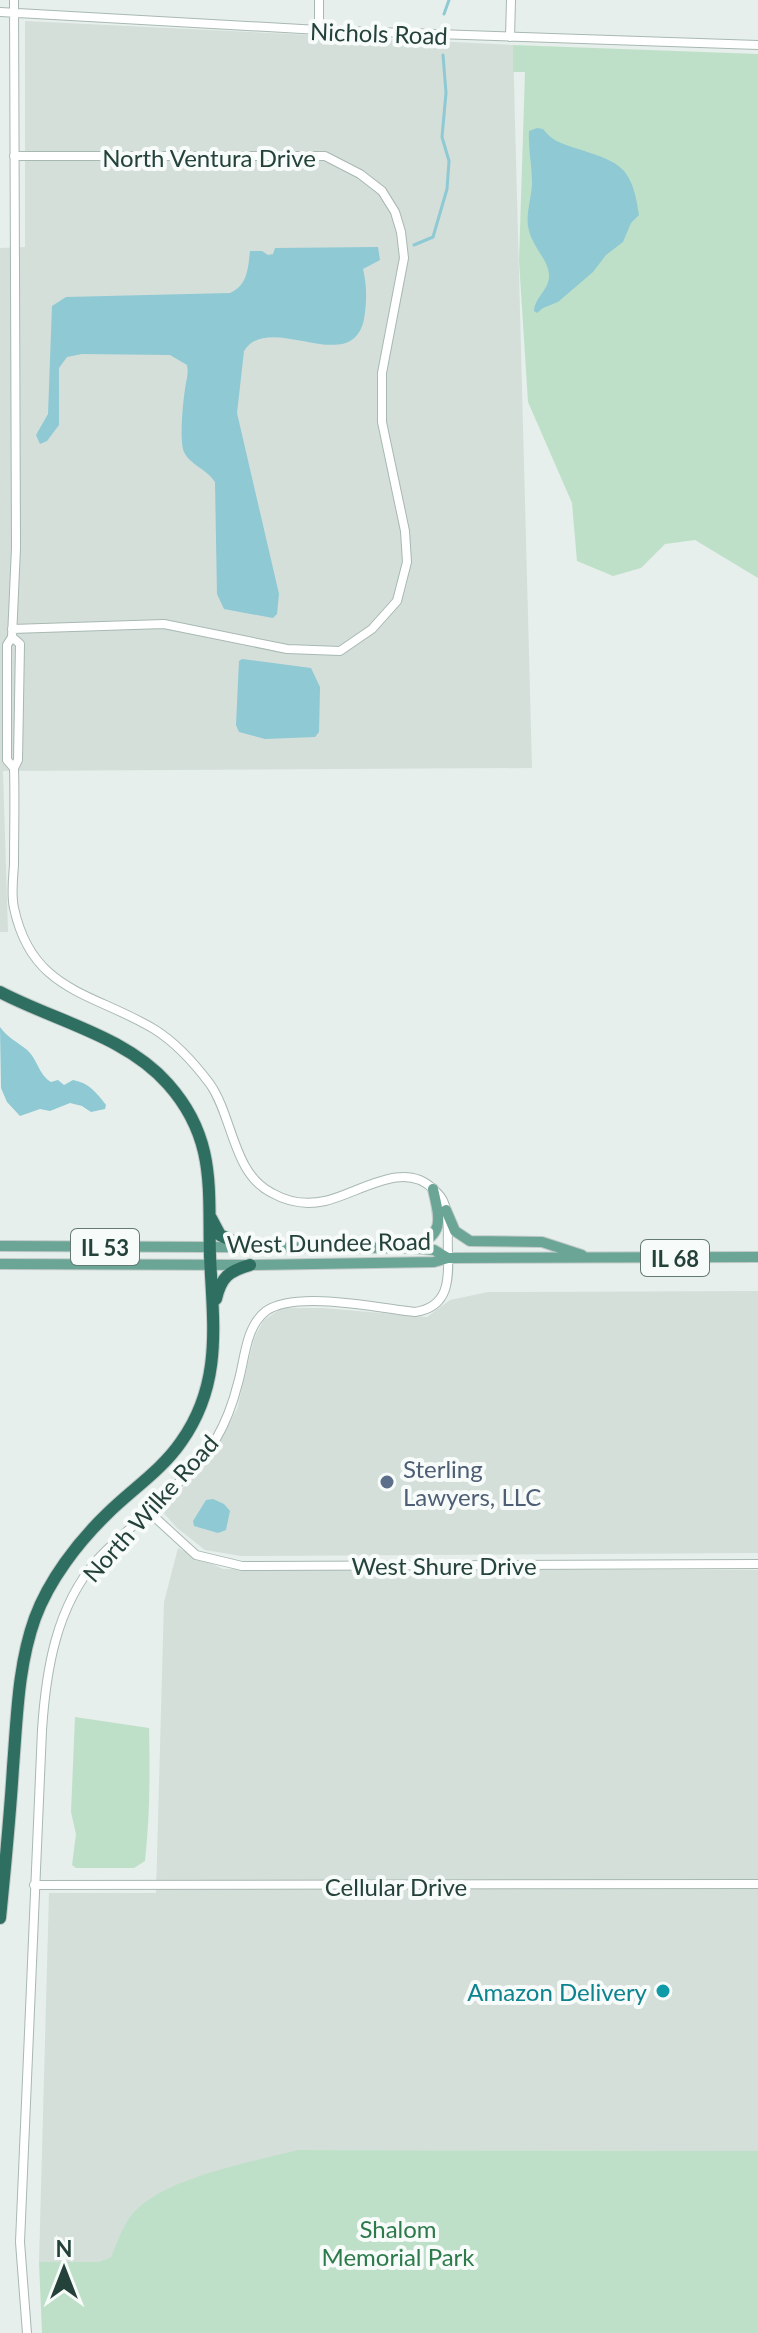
<svg xmlns="http://www.w3.org/2000/svg" width="758" height="2333" viewBox="0 0 758 2333" font-family="Lato,sans-serif">
  <rect width="100%" height="100%" fill="#e6efeb"/>
  <path fill="#d4dfda" d="M25,21L513,45L532,768L3,771L8,932H0V248L25,247Z
    M758,1291V1553L241,1556L205,1550L177,1528L162,1511L212,1455L237,1409L254,1338L264,1320L282,1308H323L427,1317L450,1300L488,1292Z
    M178,1548L223,1569L758,1570V2151L298,2150L111,2257L98,2262H39L49,1893H156L164,1602Z"/>
  <path fill="#bfe0c8" d="M513,45L758,54V578L695,540L665,544L641,568L613,576L577,561L572,503L528,402L519,261L525,72H513Z
    M75,1717L149,1728C150,1772 150,1817 145,1861L134,1868H76L72,1865L76,1834L71,1812Z
    M298,2150L758,2151V2333H42L39,2262H98L111,2257C117,2243 123,2225 133,2213C165,2177 252,2162 298,2150Z"/>
  <path fill="#8ec9d4" d="M537,128L543,129C551,139 557,142 569,146C616,162 632,161 639,215L631,223L623,242L606,255L593,272L558,302L543,308L537,313L534,311C535,297 548,291 549,277C550,260 531,247 528,226C526,211 532,197 532,182C532,165 528,148 529,131Z
    M378,247L380,260L363,269C367,286 367,301 364,319C352,379 269,310 244,351L237,413L279,594L277,614L273,618L224,609L217,594L215,482C207,469 190,465 184,452C179,440 183,403 185,389C186,380 189,375 187,365L170,355L82,354L67,357L59,368V425L47,441L40,444L36,435L48,414L52,306L66,297L230,293C248,285 248,268 250,251H262L268,255L273,254L275,248Z
    M242,659L311,668L320,687L319,732L315,737L265,739L239,732L236,725L239,661Z
    M0,1027C7,1037 17,1042 26,1049C38,1059 38,1074 51,1082L58,1080L64,1085L73,1080C89,1083 96,1092 106,1105L105,1109L91,1112L82,1106L70,1103L50,1111L40,1109L20,1116L7,1102L1,1088Z
    M213,1499L224,1504L230,1511L226,1530L218,1533L194,1526L193,1521L206,1500Z"/>
  <g fill="none" stroke-linecap="round" stroke-linejoin="round">
    <path stroke="#8ec9d4" stroke-width="3" d="M444,14L449,0
      M414,245L433,237L447,189L449,161L442,137L446,93L443,55"/>
    <g stroke="#a8b8b2" stroke-width="10">
      <path id="minor" d="M0,12L319,30L758,45
        M319,30V0
        M510,37L511,0
        M12,629L164,624L287,649L340,651L372,629L397,601L407,562L405,531L382,422V373L404,258L401,232L395,212L382,191L360,174L325,156H14
        M12,637L20,644L18,760L14,768C15,800 14,833 14,865C13,879 11,895 14,908C32,992 92,992 154,1029C175,1042 195,1064 210,1084C233,1117 233,1174 272,1193C288,1202 307,1205 325,1201C358,1194 403,1159 433,1189C438,1193 442,1197 444,1203C450,1217 447,1236 448,1251C449,1280 449,1307 415,1312C379,1308 296,1290 266,1311C245,1327 245,1360 238,1383C233,1403 226,1422 216,1439C201,1463 179,1482 159,1502C139,1522 116,1539 97,1560C56,1607 46,1670 42,1730L20,2242L27,2333
        M14,768L7,760V645L12,637L16,548L14,0
        M149,1512L196,1555L242,1566L758,1564
        M34,1885L758,1884"/>
    </g>
    <g stroke="#c2cac8" stroke-width="12">
      <path id="major" d="M446,1210L455,1231L470,1241L542,1242L582,1255
        M0,1246L414,1248L434,1250L448,1258
        M415,1247C446,1233 439,1217 433,1189
        M0,1264L250,1265L434,1262L448,1258L758,1257"/>
    </g>
    <g stroke="#c2cac8" stroke-width="14">
      <path id="highway" d="M0,992C55,1021 126,1036 168,1084C217,1139 208,1190 210,1256C213,1324 223,1383 181,1442C161,1471 131,1490 107,1514C78,1542 49,1580 35,1618C18,1665 17,1717 13,1767C10,1817 5,1868 0,1918
        M211,1218L220,1235L247,1248
        M216,1299C221,1277 229,1271 250,1265"/>
    </g>
    <use href="#minor" stroke="#fff" stroke-width="8"/>
    <use href="#major" stroke="#6aa596" stroke-width="10"/>
    <use href="#highway" stroke="#2f6f62" stroke-width="12"/>
  </g>
  <circle fill="#5c6f8a" stroke="#f7fbf9" stroke-width="3" cx="387" cy="1482" r="8"/>
  <circle fill="#0f9aa8" stroke="#f7fbf9" stroke-width="3" cx="663" cy="1991" r="8"/>
  <g text-anchor="middle" dominant-baseline="central" stroke-width="8" stroke-linejoin="round" paint-order="stroke">
    <g fill="#f7fbf9" stroke="#637a73" stroke-width="2">
      <rect x="71" y="1229" width="68" height="36" rx="6"/>
      <rect x="641" y="1240" width="68" height="36" rx="6"/>
    </g>
    <g font-size="22" font-weight="bold" fill="#24423a">
      <text x="105" y="1247">IL 53</text>
      <text x="675" y="1258">IL 68</text>
    </g>
    <g font-size="24" fill="#24423a" stroke="#f7fbf9">
      <text transform="translate(379 33) rotate(2)">Nichols Road</text>
      <text x="209" y="157">North Ventura Drive</text>
      <text transform="translate(329 1242) rotate(-1)">West Dundee Road</text>
      <text transform="translate(150 1508) rotate(-48)">North Wilke Road</text>
      <text x="444" y="1565">West Shure Drive</text>
      <text x="396" y="1886">Cellular Drive</text>
    </g>
    <g font-size="24" fill="#4e5e75" stroke="#f7fbf9" text-anchor="start">
      <text x="403" y="1468">Sterling<tspan x="403" dy="28">Lawyers, LLC</tspan></text>
    </g>
    <g font-size="24" fill="#0d838f" stroke="#f7fbf9" text-anchor="end">
      <text x="647" y="1991">Amazon Delivery</text>
    </g>
    <g font-size="24" fill="#2d7a4b" stroke="#f7fbf9">
      <text x="398" y="2228">Shalom<tspan x="398" dy="28">Memorial Park</tspan></text>
    </g>
  </g>
  <g transform="translate(64 2269)" stroke="#f7fbf9" stroke-width="6" paint-order="stroke">
  <path d="M0-6L14 30L0 20L-14 30Z" fill="#24423a"/>
  <text y="-12" font-size="22" font-weight="bold" text-anchor="middle" fill="#24423a">N</text>
  </g>
</svg>
